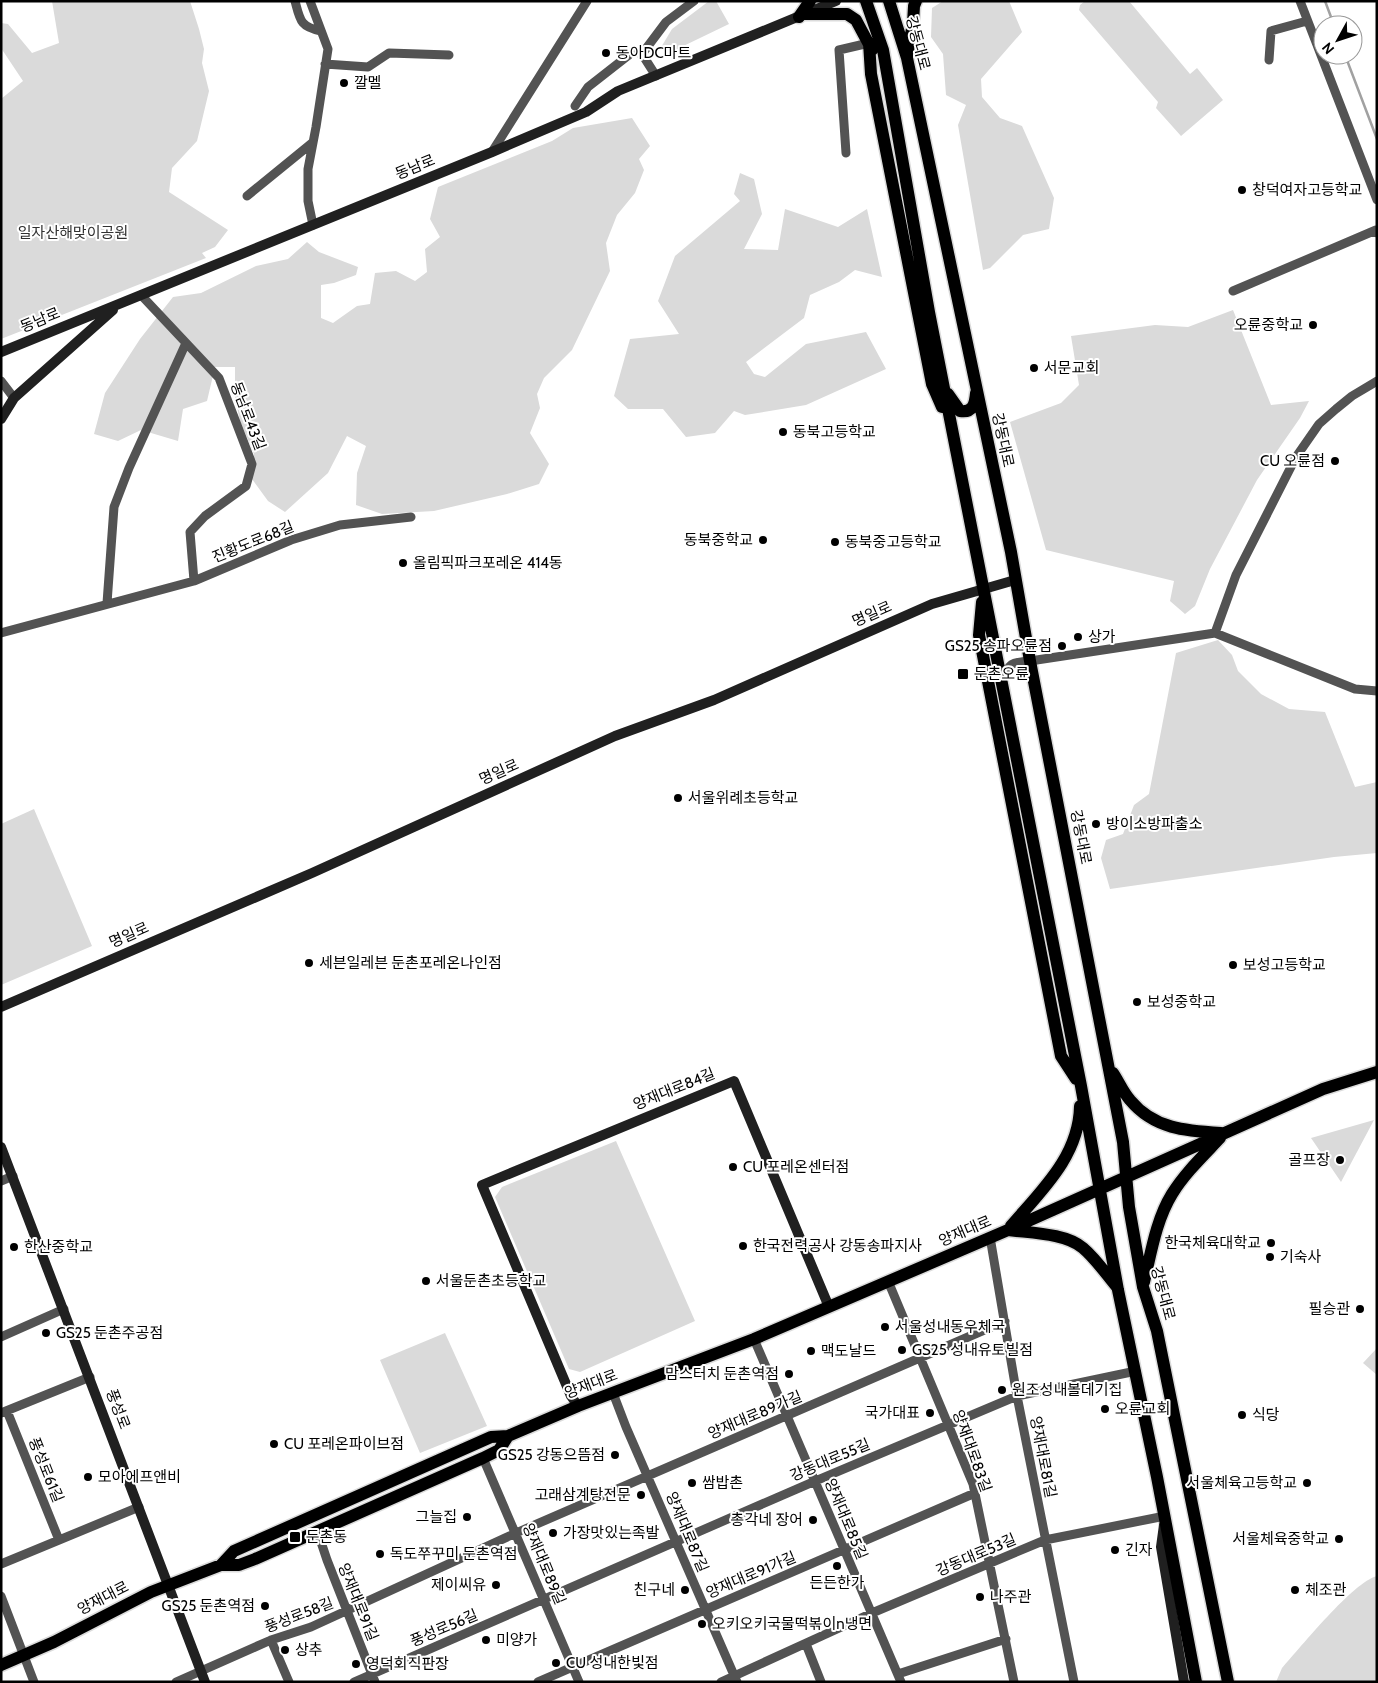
<svg xmlns="http://www.w3.org/2000/svg" width="1378" height="1683" viewBox="0 0 1378 1683" font-family="Cabin,'Noto Sans KR',sans-serif">
  <rect width="100%" height="100%" fill="#fff"/>
  <path fill="#dadada" d="M52,1H190L199,29L204,49L202,63L209,91L197,141L172,168L169,192L228,230L215,247L202,253L206,258L1,339V99L23,81L1,48V23L8,24L32,53L59,43Z
    M709,1H716L729,24L671,52L660,49L672,29Z
    M943,1H1009L1022,32L981,79L982,97L1000,118L1022,126L1054,198L1049,229L1023,235L990,268L983,270L958,125L966,105L946,95L943,54L931,37L932,8Z
    M1085,1H1129L1190,74L1197,68L1223,100L1181,136L1156,108L1158,102L1079,10L1080,5Z
    M632,118L650,146L639,159L644,170L635,193L617,215L606,243L610,271L572,350L544,378L537,394L540,408L530,433L549,464L539,484L507,494L434,511L382,514L356,505L357,473L366,446L347,436L328,473L285,512L268,501L252,479L254,454L240,421L235,398V367H215L207,401L183,409L178,441L141,430L118,441L94,434L105,393L140,339L173,297L201,293L256,266L288,259L307,242L319,252L358,267L356,275L334,283L321,285V318L333,323L357,306L370,304L375,273L396,271L415,281L427,272L425,249L440,237L430,219L438,187L552,141L573,128Z
    M740,173L754,179L762,214L744,249L778,250L785,209L838,227L867,209L882,277L855,270L839,282L810,295L804,318L746,362L754,374L765,377L806,344L866,332L886,369L806,405L745,415L734,411L715,433L686,437L663,409H628L614,396L630,339L679,334L658,301L675,256L740,201L734,194Z
    M1233,310L1271,405L1309,401L1300,418L1257,480L1210,569L1195,606L1185,614L1170,601L1174,581L1046,550L1010,422L1061,403L1079,385L1071,336L1155,325L1188,327Z
    M1218,640L1232,655L1238,671L1261,694L1289,709L1325,712L1355,787L1377,782V853L1334,857L1110,889L1101,858L1106,840L1123,834L1134,805L1149,794L1176,653Z
    M34,809L92,946L1,985V824Z
    M1374,1120L1341,1182L1311,1138Z
    M616,1141L695,1321L580,1372L569,1369L495,1197L502,1187Z
    M445,1333L487,1426L420,1453L380,1360Z
    M1377,1348V1375L1363,1363Z
    M1377,1576V1682H1276L1282,1668C1301,1647 1353,1582 1377,1576Z"/>
  <g fill="none" stroke-linecap="round" stroke-linejoin="round">
    <path stroke="#a1a1a1" stroke-width="2.5" d="M1325,1L1334,25
      M1345,55L1377,139"/>
    <g stroke="#dbdbdb" stroke-width="15">
      <path id="primary" d="M866,1L883,50L929,312L1081,1086L1118,1290L1157,1477L1196,1682
        M889,1L907,58L1011,552L1030,661L1123,1142L1129,1207L1143,1287L1157,1331L1228,1682
        M805,14H847L856,20L872,50
        M799,17L810,1
        M869,43L871,74L932,384L942,407
        M907,56L913,23L914,6L916,1
        M948,394L960,411C973,413 975,404 976,393
        M982,602L979,635L1061,1056L1076,1079
        M1113,1073C1119,1082 1123,1092 1130,1100C1154,1129 1186,1131 1221,1133
        M1011,1226C1042,1190 1079,1156 1080,1106
        M1008,1230C1030,1233 1066,1233 1083,1248C1096,1259 1106,1274 1117,1287
        M1144,1282C1151,1253 1156,1220 1172,1194C1185,1173 1203,1156 1220,1138
        M221,1565L234,1551L491,1437L508,1436L578,1406L754,1339L1008,1230L1323,1089L1377,1072
        M1,1665L54,1642L151,1592L221,1565H239L255,1559L483,1458L499,1450L508,1436"/>
    </g>
    <path stroke="#535353" stroke-width="9" d="M295,1C300,20 300,27 321,31
      M310,1L328,49L316,127L308,169V201L313,225
      M1300,1L1377,200
      M642,54L666,22L694,1
      M1269,60L1271,31L1307,21
      M325,64L368,67L389,53L449,55
      M575,106L588,87L634,51L642,54L656,76
      M492,152L587,1
      M846,153L839,50L869,43
      M247,196L312,143
      M1233,291L1376,230L1377,233
      M141,295L219,378L252,464L246,486L205,516L190,532L194,581
      M1,381L14,398
      M107,603L114,507L129,468L186,343
      M1,633L194,581L291,540L340,525L411,517
      M1215,633L1355,689L1377,691
      M1001,680C1010,663 1011,662 1030,661L1215,633L1236,575L1296,457L1319,424L1336,409L1352,396L1377,381
      M1,1181L13,1176
      M990,1237L1017,1396L1074,1682
      M888,1281L973,1484L1014,1682
      M1,1337L64,1309
      M754,1339L901,1682
      M613,1393L626,1427L737,1682
      M7,1411L59,1540
      M1,1413L90,1377
      M483,1458L579,1682
      M318,1533L327,1560L375,1682
      M1,1564L139,1507
      M1,1596L34,1682
      M271,1640L289,1682
      M806,1644L821,1682
      M898,1674L1006,1639
      M176,1682L271,1640L311,1627L516,1533L1005,1321
      M354,1682L815,1481L1017,1396L1136,1371
      M538,1682L975,1493
      M721,1682L872,1613L1045,1540L1165,1516"/>
    <path stroke="#202020" stroke-width="10" d="M1,352L492,152L586,112L618,91L836,1
      M1,419L14,398L113,310
      M1,1007L312,873L615,736L714,700L932,604L1015,580
      M1,1147L205,1682
      M578,1406L571,1396L482,1185L734,1081L829,1307
      M1164,1525L1161,1547L1184,1682"/>
    <use href="#primary" stroke="#000" stroke-width="12"/>
  </g>
  <g fill="#000" stroke="#fff" stroke-width="2">
    <circle cx="606" cy="53" r="5"/>
    <circle cx="344" cy="83" r="5"/>
    <circle cx="1242" cy="190" r="5"/>
    <circle cx="1313" cy="325" r="5"/>
    <circle cx="1034" cy="368" r="5"/>
    <circle cx="783" cy="432" r="5"/>
    <circle cx="1335" cy="461" r="5"/>
    <circle cx="763" cy="540" r="5"/>
    <circle cx="835" cy="542" r="5"/>
    <circle cx="403" cy="563" r="5"/>
    <circle cx="1078" cy="637" r="5"/>
    <circle cx="1062" cy="646" r="5"/>
    <rect x="957" y="668" width="12" height="12" rx="2.5"/>
    <circle cx="678" cy="798" r="5"/>
    <circle cx="1096" cy="824" r="5"/>
    <circle cx="309" cy="963" r="5"/>
    <circle cx="1233" cy="965" r="5"/>
    <circle cx="1137" cy="1002" r="5"/>
    <circle cx="1340" cy="1160" r="5"/>
    <circle cx="733" cy="1167" r="5"/>
    <circle cx="1271" cy="1243" r="5"/>
    <circle cx="743" cy="1246" r="5"/>
    <circle cx="14" cy="1247" r="5"/>
    <circle cx="1270" cy="1257" r="5"/>
    <circle cx="426" cy="1281" r="5"/>
    <circle cx="1360" cy="1309" r="5"/>
    <circle cx="885" cy="1327" r="5"/>
    <circle cx="46" cy="1333" r="5"/>
    <circle cx="902" cy="1350" r="5"/>
    <circle cx="811" cy="1351" r="5"/>
    <circle cx="789" cy="1374" r="5"/>
    <circle cx="1002" cy="1390" r="5"/>
    <circle cx="1105" cy="1409" r="5"/>
    <circle cx="930" cy="1413" r="5"/>
    <circle cx="1242" cy="1415" r="5"/>
    <circle cx="274" cy="1444" r="5"/>
    <circle cx="615" cy="1455" r="5"/>
    <circle cx="88" cy="1477" r="5"/>
    <circle cx="692" cy="1483" r="5"/>
    <circle cx="1307" cy="1483" r="5"/>
    <circle cx="641" cy="1495" r="5"/>
    <circle cx="467" cy="1517" r="5"/>
    <circle cx="813" cy="1520" r="5"/>
    <circle cx="553" cy="1533" r="5"/>
    <rect x="289" y="1531" width="12" height="12" rx="2.5"/>
    <circle cx="1339" cy="1539" r="5"/>
    <circle cx="1115" cy="1550" r="5"/>
    <circle cx="380" cy="1554" r="5"/>
    <circle cx="837" cy="1566" r="5"/>
    <circle cx="496" cy="1585" r="5"/>
    <circle cx="685" cy="1590" r="5"/>
    <circle cx="1295" cy="1590" r="5"/>
    <circle cx="980" cy="1597" r="5"/>
    <circle cx="265" cy="1606" r="5"/>
    <circle cx="702" cy="1624" r="5"/>
    <circle cx="486" cy="1640" r="5"/>
    <circle cx="285" cy="1650" r="5"/>
    <circle cx="556" cy="1663" r="5"/>
    <circle cx="356" cy="1664" r="5"/>
  </g>
  <g text-anchor="middle" dominant-baseline="central" stroke-width="4" stroke-linejoin="round" paint-order="stroke">
    <g font-size="15" fill="#000" stroke="#fff">
      <text transform="translate(918 43) rotate(75)">강동대로</text>
      <text transform="translate(415 167) rotate(-22)">동남로</text>
      <text transform="translate(40 320) rotate(-22)">동남로</text>
      <text transform="translate(248 416) rotate(69)">동남로43길</text>
      <text transform="translate(1003 440) rotate(78)">강동대로</text>
      <text transform="translate(253 542) rotate(-22)">진황도로68길</text>
      <text transform="translate(872 614) rotate(-24)">명일로</text>
      <text transform="translate(499 772) rotate(-24)">명일로</text>
      <text transform="translate(1081 837) rotate(79)">강동대로</text>
      <text transform="translate(129 935) rotate(-24)">명일로</text>
      <text transform="translate(674 1089) rotate(-22)">양재대로84길</text>
      <text transform="translate(965 1231) rotate(-23)">양재대로</text>
      <text transform="translate(1163 1293) rotate(75)">강동대로</text>
      <text transform="translate(591 1384) rotate(-21)">양재대로</text>
      <text transform="translate(118 1409) rotate(69)">풍성로</text>
      <text transform="translate(755 1415) rotate(-23)">양재대로89가길</text>
      <text transform="translate(972 1451) rotate(70)">양재대로83길</text>
      <text transform="translate(1043 1457) rotate(79)">양재대로81길</text>
      <text transform="translate(830 1460) rotate(-23)">강동대로55길</text>
      <text transform="translate(46 1470) rotate(68)">풍성로61길</text>
      <text transform="translate(846 1519) rotate(67)">양재대로85길</text>
      <text transform="translate(687 1532) rotate(67)">양재대로87길</text>
      <text transform="translate(976 1555) rotate(-23)">강동대로53길</text>
      <text transform="translate(544 1564) rotate(67)">양재대로89길</text>
      <text transform="translate(751 1575) rotate(-23)">양재대로91가길</text>
      <text transform="translate(103 1598) rotate(-27)">양재대로</text>
      <text transform="translate(358 1602) rotate(68)">양재대로91길</text>
      <text transform="translate(299 1615) rotate(-21)">풍성로58길</text>
      <text transform="translate(444 1628) rotate(-23)">풍성로56길</text>
    </g>
    <g font-size="15" fill="#000" stroke="#fff" text-anchor="start">
      <text x="616" y="53">동아DC마트</text>
      <text x="354" y="83">깔멜</text>
      <text x="1252" y="190">창덕여자고등학교</text>
      <text x="1303" y="325" text-anchor="end">오륜중학교</text>
      <text x="1044" y="368">서문교회</text>
      <text x="793" y="432">동북고등학교</text>
      <text x="1325" y="461" text-anchor="end">CU 오륜점</text>
      <text x="753" y="540" text-anchor="end">동북중학교</text>
      <text x="845" y="542">동북중고등학교</text>
      <text x="413" y="563">올림픽파크포레온 414동</text>
      <text x="1088" y="637">상가</text>
      <text x="1052" y="646" text-anchor="end">GS25 송파오륜점</text>
      <text x="974" y="674">둔촌오륜</text>
      <text x="688" y="798">서울위례초등학교</text>
      <text x="1106" y="824">방이소방파출소</text>
      <text x="319" y="963">세븐일레븐 둔촌포레온나인점</text>
      <text x="1243" y="965">보성고등학교</text>
      <text x="1147" y="1002">보성중학교</text>
      <text x="1330" y="1160" text-anchor="end">골프장</text>
      <text x="743" y="1167">CU 포레온센터점</text>
      <text x="1261" y="1243" text-anchor="end">한국체육대학교</text>
      <text x="753" y="1246">한국전력공사 강동송파지사</text>
      <text x="24" y="1247">한산중학교</text>
      <text x="1280" y="1257">기숙사</text>
      <text x="436" y="1281">서울둔촌초등학교</text>
      <text x="1350" y="1309" text-anchor="end">필승관</text>
      <text x="895" y="1327">서울성내동우체국</text>
      <text x="56" y="1333">GS25 둔촌주공점</text>
      <text x="912" y="1350">GS25 성내유토빌점</text>
      <text x="821" y="1351">맥도날드</text>
      <text x="779" y="1374" text-anchor="end">맘스터치 둔촌역점</text>
      <text x="1012" y="1390">원조성내볼데기집</text>
      <text x="1115" y="1409">오륜교회</text>
      <text x="920" y="1413" text-anchor="end">국가대표</text>
      <text x="1252" y="1415">식당</text>
      <text x="284" y="1444">CU 포레온파이브점</text>
      <text x="605" y="1455" text-anchor="end">GS25 강동으뜸점</text>
      <text x="98" y="1477">모아에프앤비</text>
      <text x="702" y="1483">쌈밥촌</text>
      <text x="1297" y="1483" text-anchor="end">서울체육고등학교</text>
      <text x="631" y="1495" text-anchor="end">고래삼계탕전문</text>
      <text x="457" y="1517" text-anchor="end">그늘집</text>
      <text x="803" y="1520" text-anchor="end">총각네 장어</text>
      <text x="563" y="1533">가장맛있는족발</text>
      <text x="306" y="1537">둔촌동</text>
      <text x="1329" y="1539" text-anchor="end">서울체육중학교</text>
      <text x="1125" y="1550">긴자</text>
      <text x="390" y="1554">독도쭈꾸미 둔촌역점</text>
      <text x="837" y="1583" text-anchor="middle">든든한가</text>
      <text x="486" y="1585" text-anchor="end">제이씨유</text>
      <text x="675" y="1590" text-anchor="end">친구네</text>
      <text x="1305" y="1590">체조관</text>
      <text x="990" y="1597">나주관</text>
      <text x="255" y="1606" text-anchor="end">GS25 둔촌역점</text>
      <text x="712" y="1624">오키오키국물떡볶이n냉면</text>
      <text x="496" y="1640">미양가</text>
      <text x="295" y="1650">상추</text>
      <text x="566" y="1663">CU 성내한빛점</text>
      <text x="366" y="1664">영덕회직판장</text>
    </g>
    <g font-size="15" fill="#313131" stroke="#fff">
      <text x="73" y="233">일자산해맞이공원</text>
    </g>
  </g>
  <rect width="1378" height="1683" fill="none" stroke="#000000" stroke-width="5"/>
  <g transform="translate(1338 40) rotate(230)"><circle r="24" fill="#ffffff" stroke="#999999"/>
  <path d="M0-4L9 19L0 12L-9 19Z" fill="#000000"/>
  <text y="-8" font-size="14" font-weight="bold" text-anchor="middle" fill="#000000">N</text>
  </g>
</svg>
